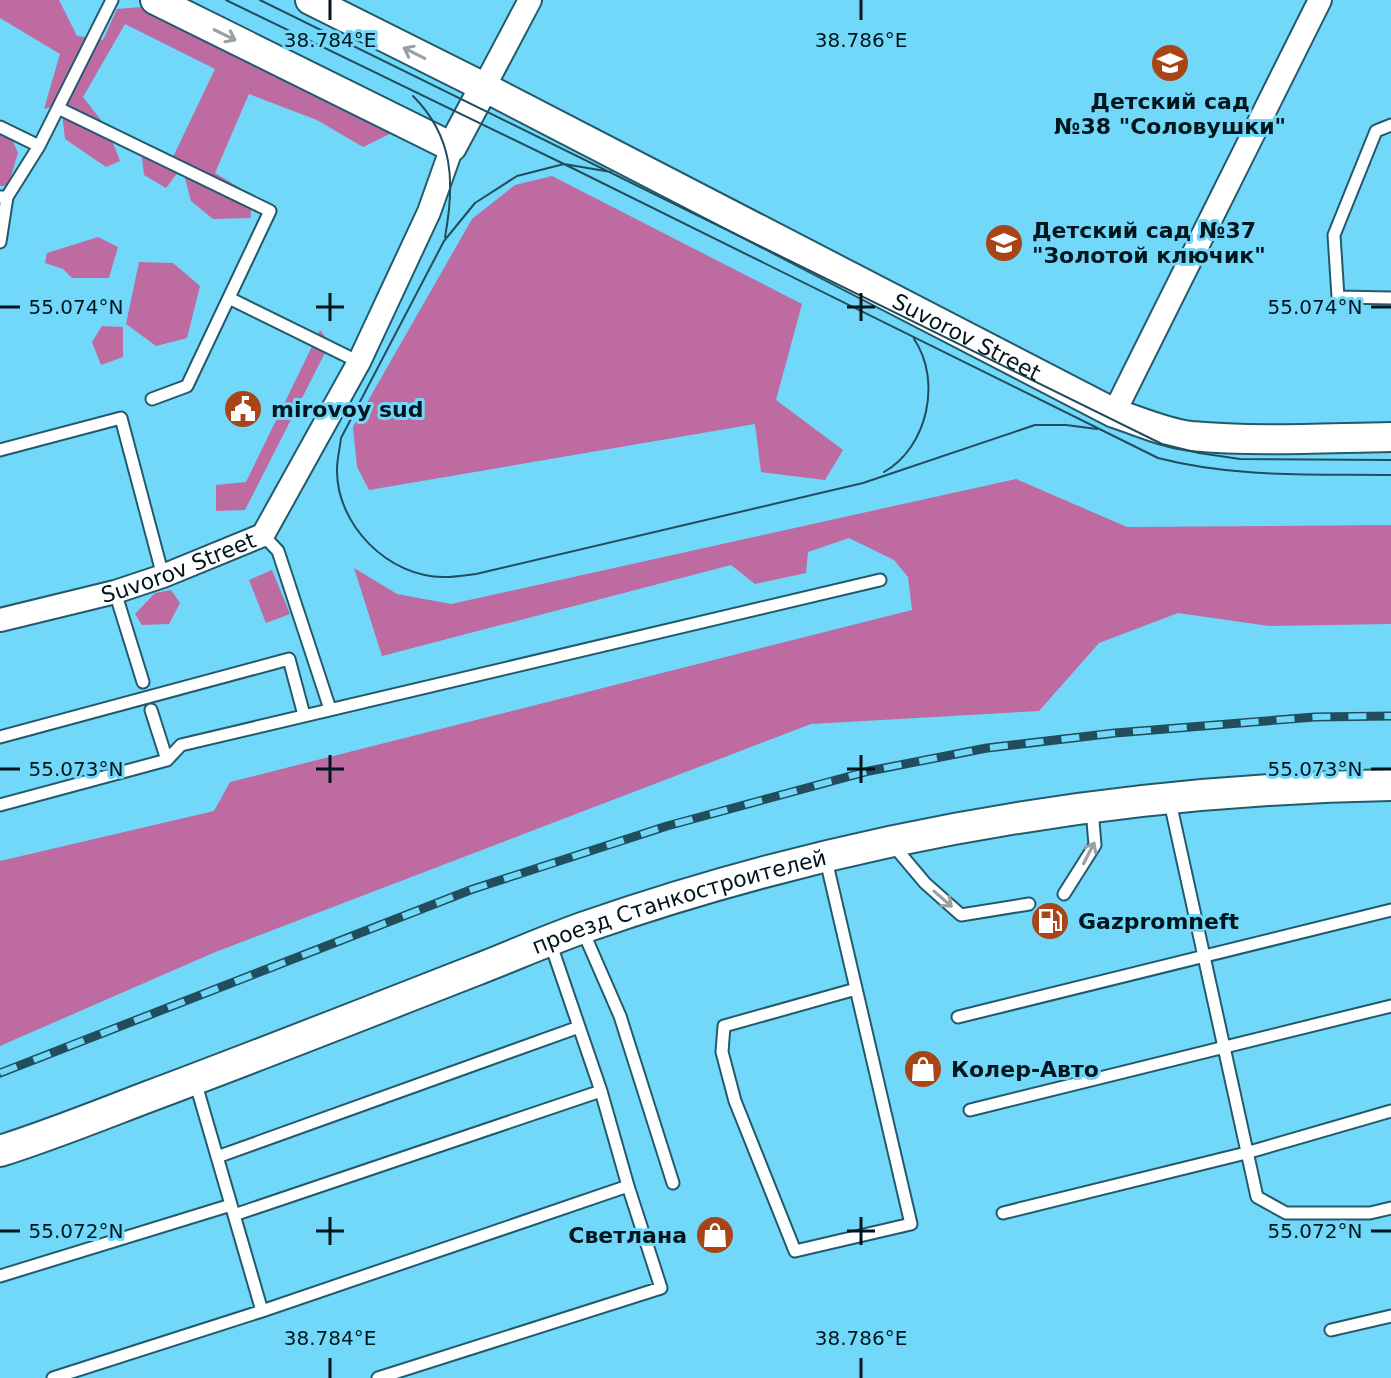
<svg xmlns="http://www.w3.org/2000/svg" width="1391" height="1378" viewBox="0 0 1391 1378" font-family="'DejaVu Sans',sans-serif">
  <rect width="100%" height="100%" fill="#71d8f9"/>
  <path fill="#bd6ba1" d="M0,0H59L77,36L103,40L117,9L153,6L404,127L363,147L317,120L249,94L215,173L250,194L251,218L213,219L191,201L182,167L166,188L144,175L141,150L172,159L215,69L125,24L83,97L107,128L120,161L106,167L65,139L61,104L44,109L60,54L0,18Z
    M0,122L5,123L18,153L8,186H0Z
    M552,176L802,304L776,400L843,450L825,480L761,472L755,424L369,490L357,467L353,427L472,219L515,185Z
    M98,237L118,247L109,278H72L63,269L45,263L47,253Z
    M139,262L173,263L200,286L187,338L156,346L126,324Z
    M102,326L123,327V357L101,365L92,342Z
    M320,330L330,343L245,510L216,511V485L246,482Z
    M1016,479L1127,527L1391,525V624L1269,626L1178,613L1099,643L1039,711L811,724L213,953L0,1046V861L214,811L230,782L912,610L908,577L894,560L849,538L808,552L806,573L755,584L731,565L382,656L354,568L397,594L451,604Z
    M272,570L290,614L266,623L249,580Z
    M171,590L180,603L169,624L142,625L135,614L155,593Z"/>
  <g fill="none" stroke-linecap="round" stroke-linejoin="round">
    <g stroke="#235a6b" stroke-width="15">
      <path id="service" d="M58,108L270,211L187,386L152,399
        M1391,125L1376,131L1334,235L1338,297L1391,298
        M0,127L39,146L112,0
        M0,197H7L39,146
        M0,242L7,197
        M229,298L359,362
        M0,450L121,418L163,576
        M263,535L278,551L330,709
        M115,592L143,682
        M151,710L167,760
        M0,737L289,659L304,715
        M1170,802L1257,1197L1286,1213H1370L1391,1208
        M0,805L167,760L181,745L880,580
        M893,845L925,883L961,915L1029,904
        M826,860L911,1224L795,1251L735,1101L722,1052L724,1026L856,989
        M1064,894L1095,845L1092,809
        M582,929L620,1016L673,1183
        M958,1017L1391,910
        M195,1081L262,1311
        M970,1110L1391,1006
        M217,1157L579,1027
        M1003,1213L1246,1153L1391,1111
        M234,1215L601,1091
        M0,1276L231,1205
        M1331,1330L1391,1316
        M53,1378L262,1311L628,1186L601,1091L550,942
        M378,1378L661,1288L628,1186"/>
    </g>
    <g stroke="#235a6b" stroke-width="26">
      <g id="minor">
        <path d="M484,87L530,0"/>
        <path d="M1114,413L1320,0"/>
        <path id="s1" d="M0,620L115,592L163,576L263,535L359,362L429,212L452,147"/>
      </g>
    </g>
    <g stroke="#235a6b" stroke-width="32">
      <g id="tertiary">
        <path d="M155,0L452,147L484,87"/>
        <path id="s2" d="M310,0L484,87L1114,413C1139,421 1165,433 1191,436C1257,442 1325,438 1391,437"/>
      </g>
    </g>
    <g stroke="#235a6b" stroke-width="34">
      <g id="secondary">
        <path id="s3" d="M0,1151C51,1135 100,1115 150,1096C260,1055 368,1012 476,970C512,956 548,940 585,927C844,837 1117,790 1391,785"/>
      </g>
    </g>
    <use href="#service" stroke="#fff" stroke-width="11"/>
    <use href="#minor" stroke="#fff" stroke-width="22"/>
    <use href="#tertiary" stroke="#fff" stroke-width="28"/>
    <use href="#secondary" stroke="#fff" stroke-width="30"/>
    <path stroke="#214d5c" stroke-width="2" d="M226,0L564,164L1158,458C1235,478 1311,474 1391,475
      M260,0L1162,444L1199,453L1240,459L1391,460
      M413,96C454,137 455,183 445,237
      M611,172L564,164L517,176L475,203L444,241L341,438C340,448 337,459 337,469C336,525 389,578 445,577C455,577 466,575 476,574L863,483L1035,425H1066L1097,429
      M884,472C928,447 942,380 914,339"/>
    <g stroke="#214d5c" stroke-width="9">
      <path id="rail" d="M0,1073L473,889L667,826L869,771L987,748L1115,733L1315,717L1391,716"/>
    </g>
    <use href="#rail" stroke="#71d8f9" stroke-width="6" stroke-dasharray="18" stroke-linecap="butt"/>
  </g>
  <defs><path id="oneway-shaft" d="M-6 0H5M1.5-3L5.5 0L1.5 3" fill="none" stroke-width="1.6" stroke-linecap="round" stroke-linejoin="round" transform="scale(2)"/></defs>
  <g stroke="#99a1a4">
    <use href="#oneway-shaft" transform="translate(225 35) rotate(26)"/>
    <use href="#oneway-shaft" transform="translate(414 53) rotate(-153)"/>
    <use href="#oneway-shaft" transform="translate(1089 853) rotate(-63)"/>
    <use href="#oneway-shaft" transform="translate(943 899) rotate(41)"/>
  </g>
  <path fill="none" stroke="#01151c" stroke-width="3" d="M330,0V20M861,0V20M330,293V321M861,293V321M0,307H20M316,307H344M847,307H875M1371,307H1391M330,755V783M861,755V783M0,769H20M316,769H344M847,769H875M1371,769H1391M330,1217V1245M861,1217V1245M0,1231H20M316,1231H344M847,1231H875M1371,1231H1391M330,1358V1378M861,1358V1378"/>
  <defs>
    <g id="school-disc" transform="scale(2)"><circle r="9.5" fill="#a94416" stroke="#71d8f9"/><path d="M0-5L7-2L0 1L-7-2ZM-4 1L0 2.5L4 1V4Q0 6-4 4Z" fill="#fff"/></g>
    <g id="civic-disc" transform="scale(2)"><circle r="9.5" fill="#a94416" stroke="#71d8f9"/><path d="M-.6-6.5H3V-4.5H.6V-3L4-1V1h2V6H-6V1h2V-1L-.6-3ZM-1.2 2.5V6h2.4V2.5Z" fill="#fff"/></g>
    <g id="fuel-disc" transform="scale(2)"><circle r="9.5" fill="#a94416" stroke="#71d8f9"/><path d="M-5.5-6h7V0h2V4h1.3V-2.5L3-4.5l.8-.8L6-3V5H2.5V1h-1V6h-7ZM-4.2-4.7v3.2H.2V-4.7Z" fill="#fff"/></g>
    <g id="shop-disc" transform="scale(2)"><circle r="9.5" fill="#a94416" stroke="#71d8f9"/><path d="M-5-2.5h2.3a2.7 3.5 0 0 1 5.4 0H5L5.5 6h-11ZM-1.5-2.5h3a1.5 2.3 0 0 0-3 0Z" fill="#fff"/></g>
  </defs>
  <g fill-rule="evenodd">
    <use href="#school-disc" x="1170" y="63"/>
    <use href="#school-disc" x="1004" y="243"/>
    <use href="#civic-disc" x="243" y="409"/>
    <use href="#fuel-disc" x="1050" y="921"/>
    <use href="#shop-disc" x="923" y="1069"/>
    <use href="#shop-disc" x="715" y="1235"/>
  </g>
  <g text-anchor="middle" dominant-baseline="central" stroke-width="6" stroke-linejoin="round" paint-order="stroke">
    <g font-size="22" font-weight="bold" fill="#01151c" stroke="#71d8f9" text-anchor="start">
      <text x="1170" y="101" text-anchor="middle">Детский сад<tspan x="1170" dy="25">№38 "Соловушки"</tspan></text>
      <text x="1032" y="230">Детский сад №37<tspan x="1032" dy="25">"Золотой ключик"</tspan></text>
      <text x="271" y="409">mirovoy sud</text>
      <text x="1078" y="921">Gazpromneft</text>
      <text x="951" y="1069">Колер-Авто</text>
      <text x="687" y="1235" text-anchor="end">Светлана</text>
    </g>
    <g font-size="22" fill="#01151c" stroke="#71d8f9">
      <text stroke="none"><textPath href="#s2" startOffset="738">Suvorov Street</textPath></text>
      <text stroke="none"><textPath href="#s1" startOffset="186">Suvorov Street</textPath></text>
      <text stroke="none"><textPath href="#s3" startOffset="724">проезд Станкостроителей</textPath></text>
    </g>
  </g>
  <g font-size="20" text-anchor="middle" fill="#01151c" stroke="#71d8f9" stroke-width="6" stroke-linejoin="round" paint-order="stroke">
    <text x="330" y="47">38.784°E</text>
    <text x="861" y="47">38.786°E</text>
    <text x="76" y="314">55.074°N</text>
    <text x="1315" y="314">55.074°N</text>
    <text x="76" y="776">55.073°N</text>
    <text x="1315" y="776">55.073°N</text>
    <text x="76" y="1238">55.072°N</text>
    <text x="1315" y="1238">55.072°N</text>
    <text x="330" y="1345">38.784°E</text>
    <text x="861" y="1345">38.786°E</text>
  </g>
</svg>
